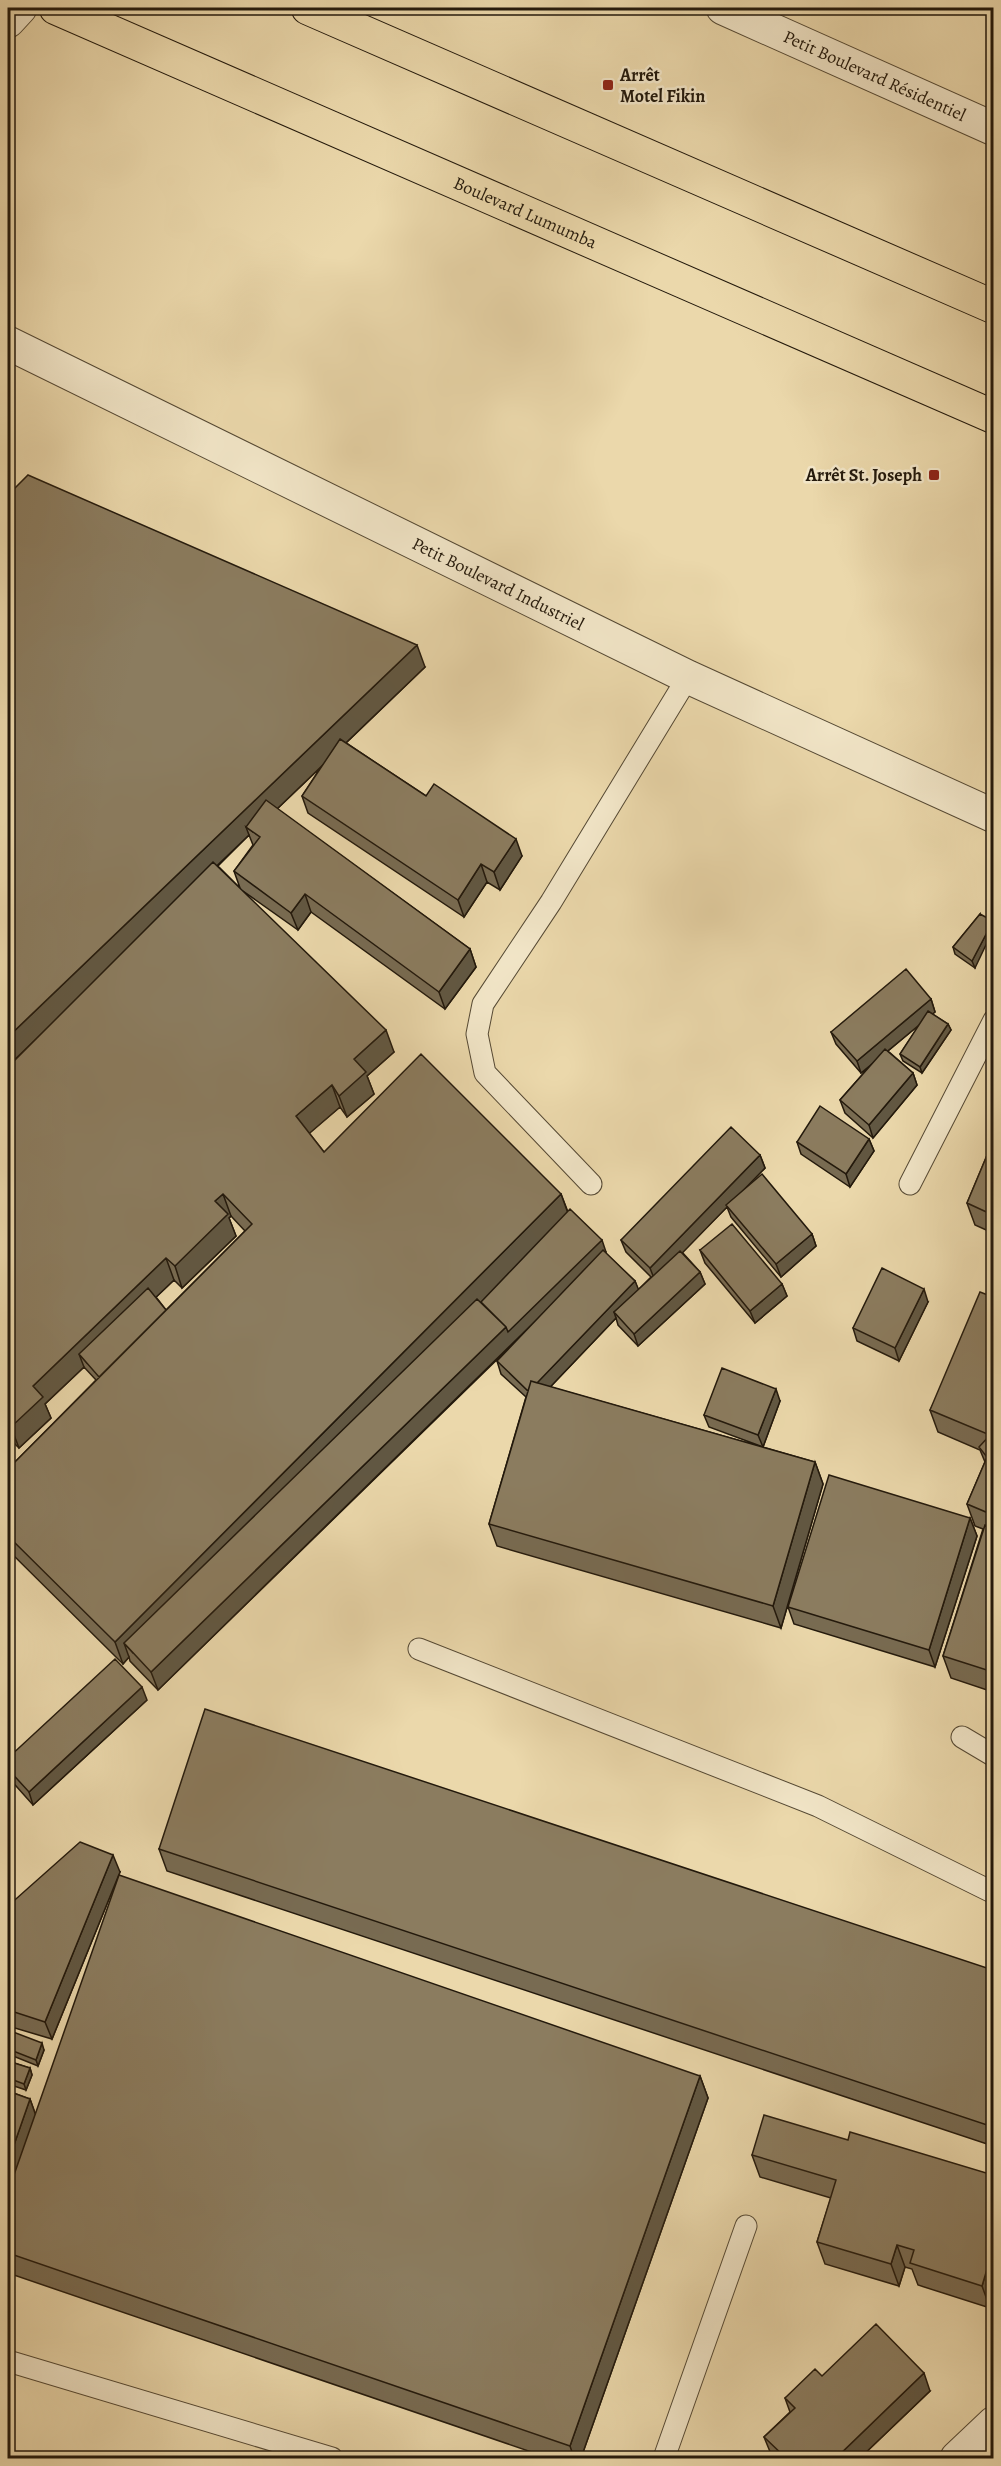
<svg xmlns="http://www.w3.org/2000/svg" width="1001" height="2466" viewBox="0 0 1001 2466" font-family="Alegreya,serif">
  <rect width="100%" height="100%" fill="#ebd8ab"/>
  <filter id="stains"><feTurbulence type="fractalNoise" baseFrequency=".00333" numOctaves="4"/><feColorMatrix values="0 0 0 0 .2 0 0 0 0 .09 0 0 0 0 .02 0 0 0 .5 -.17"/></filter>
  <radialGradient id="worn" r=".72"><stop offset=".6" stop-color="#630" stop-opacity="0"/><stop offset="1" stop-color="#630" stop-opacity=".3"/></radialGradient>
  <g fill="none" stroke-linecap="round" stroke-linejoin="round">
    <g stroke="#554934" stroke-width="23">
      <path id="lane" d="M591,1184L485,1073L477,1034L483,1004L551,902L688,677
        M910,1184L994,1020
        M419,1649L818,1806L994,1893
        M962,1737L994,1756
        M8,2361L332,2458
        M664,2458L746,2226"/>
    </g>
    <g stroke="#554934" stroke-width="35">
      <g id="street">
        <path id="s1" d="M723,8L994,129"/>
        <path d="M8,21L20,8"/>
        <path id="s2" d="M8,343L688,677L994,816"/>
        <path d="M957,2458L994,2423"/>
      </g>
    </g>
    <g stroke="#23190c" stroke-width="35">
      <g id="highway">
        <path id="s3" d="M56,8L994,417"/>
        <path d="M308,8L994,307"/>
      </g>
    </g>
    <use href="#lane" stroke="#f2e6c8" stroke-width="21"/>
    <use href="#street" stroke="#f2e6c8" stroke-width="33"/>
    <use href="#highway" stroke="#ebd8ab" stroke-width="33"/>
  </g>
  <path fill="#786b52" stroke="#23190c" stroke-width="1.5" fill-rule="evenodd" d="M8,495L425,667L346,743L426,796L522,856L500,890L487,882L464,917L308,813L302,796L321,767L277,809L470,949L476,967L445,1009L311,912L298,930L243,891L394,1052L367,1076L374,1094L347,1117L340,1107L309,1133L324,1152L561,1194L568,1212L606,1252L605,1253L635,1281L638,1290L651,1277L626,1252L621,1240L760,1155L765,1168L742,1191L812,1234L816,1246L781,1277L731,1217L727,1207L682,1252L700,1272L705,1284L638,1346L618,1325L616,1318L550,1387L815,1462L823,1484L781,1628L497,1546L489,1524L526,1397L501,1374L497,1361L516,1341L158,1690L130,1661L129,1657L123,1664L8,1550V1469L96,1380L84,1367L45,1404L51,1418L19,1448L9,1438L8,1439ZM249,835L253,845L234,871L240,888L218,866ZM231,1216L245,1231L166,1310L156,1297L174,1280L182,1288L236,1236L229,1218Z
    M980,914L975,968L955,954L953,947Z
    M931,999L935,1012L932,1014L948,1024L951,1030L922,1073L903,1061L900,1054L920,1024L888,1051L913,1073L917,1085L873,1138L845,1113L840,1100L869,1067L861,1073L836,1044L831,1032Z
    M869,1139L874,1151L850,1187L801,1154L797,1142Z
    M993,1141V1233L975,1225L967,1203Z
    M700,1250L782,1284L787,1296L755,1323L705,1263Z
    M993,1297V1692L951,1678L943,1656L983,1529L975,1526L967,1504L985,1462L980,1450L938,1432L930,1410Z
    M928,1302L899,1361L857,1341L853,1328Z
    M780,1401L763,1447L709,1427L704,1415Z
    M970,1518L977,1536L935,1667L794,1624L788,1607Z
    M147,1700L33,1805L8,1777V1758Z
    M159,1849L993,1970V2146L167,1871Z
    M120,1872L52,2039L8,2026V1906Z
    M8,2030L44,2050L38,2066L8,2054Z
    M8,2061L30,2068L32,2075L26,2090L8,2084Z
    M700,2076L708,2098L581,2458H549L8,2273V2091L30,2099L35,2113Z
    M848,2140L993,2175L990,2308L918,2285L912,2269L905,2267L899,2286L825,2264L817,2242L831,2198L760,2177L752,2155Z
    M822,2376L930,2391L860,2458H775L771,2454L764,2437L790,2412L785,2398Z"/>
  <path fill="#615742" stroke="#23190c" stroke-width="1.5" d="M417,645L425,667L253,832L246,827L249,835L8,1066V1037Z
    M516,839L522,856L500,890L494,872Z
    M481,864L487,882L464,917L458,900Z
    M305,894L311,912L298,930L291,913Z
    M993,921V930L975,968L972,961Z
    M470,949L476,967L445,1009L439,992Z
    M931,999L935,1012L861,1073L857,1061Z
    M948,1024L951,1030L922,1073L920,1067Z
    M386,1030L394,1052L367,1076L374,1094L347,1117L339,1096L354,1059Z
    M913,1073L917,1085L873,1138L869,1125Z
    M332,1085L340,1107L304,1138L296,1116Z
    M869,1139L874,1151L850,1187L846,1174Z
    M760,1155L765,1168L655,1281L650,1268Z
    M223,1194L231,1216L229,1218L236,1236L182,1288L175,1266L215,1201Z
    M561,1194L569,1216L133,1653L124,1643L129,1657L123,1664L115,1642Z
    M812,1234L816,1246L781,1277L776,1264Z
    M602,1240L606,1252L158,1690L151,1672L506,1327Z
    M166,1258L174,1280L87,1363L79,1354L84,1367L45,1404L51,1418L19,1448L11,1427L33,1386Z
    M700,1272L705,1284L638,1346L634,1334Z
    M635,1281L640,1293L614,1312L616,1318L534,1404L529,1391Z
    M782,1284L787,1296L755,1323L750,1311Z
    M924,1289L928,1302L899,1361L895,1348Z
    M776,1389L780,1401L763,1447L758,1435Z
    M815,1462L823,1484L781,1628L773,1606Z
    M970,1518L977,1536L935,1667L929,1650Z
    M142,1687L147,1700L33,1805L29,1792Z
    M113,1855L120,1872L52,2039L45,2022Z
    M42,2043L44,2050L38,2066L36,2060Z
    M30,2068L32,2075L26,2090L24,2084Z
    M700,2076L708,2098L581,2458H574L570,2446Z
    M30,2099L36,2116L8,2198V2162Z
    M897,2245L905,2267L899,2286L891,2264Z
    M993,2249V2296L990,2308L982,2286Z
    M924,2373L930,2391L860,2458H836Z"/>
  <path fill="#8b7c5f" stroke="#23190c" stroke-width="1.5" d="M28,475L417,645L8,1037V495Z
    M340,739L426,796L434,784L516,839L494,872L481,864L458,900L302,796Z
    M266,800L470,949L439,992L305,894L291,913L234,871L260,837L246,827Z
    M213,862L386,1030L354,1059L366,1072L339,1096L332,1085L296,1116L324,1152L421,1054L561,1194L115,1642L8,1536V1469L252,1224L223,1194L215,1201L228,1214L175,1266L166,1258L33,1386L43,1397L11,1427L8,1423V1067Z
    M980,914L993,921L972,961L953,947Z
    M906,969L931,999L857,1061L831,1032Z
    M928,1011L948,1024L920,1067L900,1054Z
    M885,1049L913,1073L869,1125L840,1100Z
    M820,1106L869,1139L846,1174L797,1142Z
    M731,1127L760,1155L650,1268L621,1240Z
    M993,1141V1215L967,1203Z
    M762,1174L812,1234L776,1264L726,1205Z
    M570,1209L602,1240L508,1332L506,1327L481,1302Z
    M732,1224L782,1284L750,1311L700,1250Z
    M603,1250L635,1281L537,1383L531,1381L528,1391L497,1361Z
    M680,1251L700,1272L634,1334L614,1312Z
    M882,1268L924,1289L895,1348L853,1328Z
    M148,1288L166,1310L99,1377L79,1354Z
    M980,1292L993,1297V1515L967,1504L987,1457L979,1447L990,1435L930,1410Z
    M477,1299L506,1327L151,1672L124,1643Z
    M722,1368L776,1389L758,1435L704,1415Z
    M531,1381L815,1462L773,1606L489,1524Z
    M829,1475L970,1518L929,1650L788,1607Z
    M985,1525L993,1528V1672L943,1656Z
    M115,1659L142,1687L29,1792L8,1769V1758Z
    M205,1709L993,1970V2127L159,1849Z
    M80,1842L113,1855L45,2022L8,2010V1906Z
    M119,1875L700,2076L570,2446L8,2253V2192Z
    M8,2030L42,2043L36,2060L8,2049Z
    M8,2061L30,2068L24,2084L8,2078Z
    M8,2091L30,2099L8,2162Z
    M764,2115L848,2140L850,2132L993,2175V2249L982,2286L910,2263L914,2250L897,2245L891,2264L817,2242L836,2180L752,2155Z
    M876,2324L924,2373L836,2458H786L764,2437L795,2408L785,2398L815,2369L822,2376Z"/>
  <g fill="#8f2418" stroke="#f2e6c8" stroke-width="2">
    <rect x="602" y="79" width="12" height="12" rx="3"/>
    <rect x="928" y="469" width="12" height="12" rx="3"/>
  </g>
  <g text-anchor="middle" dominant-baseline="central" stroke-width="5" stroke-linejoin="round" paint-order="stroke">
    <g font-size="18" font-weight="bold" fill="#23190c" stroke="#f2e6c8" text-anchor="start">
      <text x="620" y="75">Arrêt<tspan x="620" dy="21">Motel Fikin</tspan></text>
      <text x="922" y="475" text-anchor="end">Arrêt St. Joseph</text>
    </g>
    <g font-size="18" fill="#23190c" stroke="#f2e6c8">
      <text stroke="none"><textPath href="#s1" startOffset="166">Petit Boulevard Résidentiel</textPath></text>
      <text stroke="none"><textPath href="#s3" startOffset="512">Boulevard Lumumba</textPath></text>
      <text stroke="none"><textPath href="#s2" startOffset="546">Petit Boulevard Industriel</textPath></text>
    </g>
  </g>
  <rect width="1001" height="2466" fill="none" stroke="#ebd8ab" stroke-width="30"/>
  <rect x="9" y="9" width="983" height="2448" fill="none" stroke="#23190c" stroke-width="3"/>
  <rect x="15" y="15" width="971" height="2436" fill="none" stroke="#23190c" stroke-width="1.5"/>
  <rect width="100%" height="100%" filter="url(#stains)"/>
  <rect width="100%" height="100%" fill="url(#worn)"/>
</svg>
